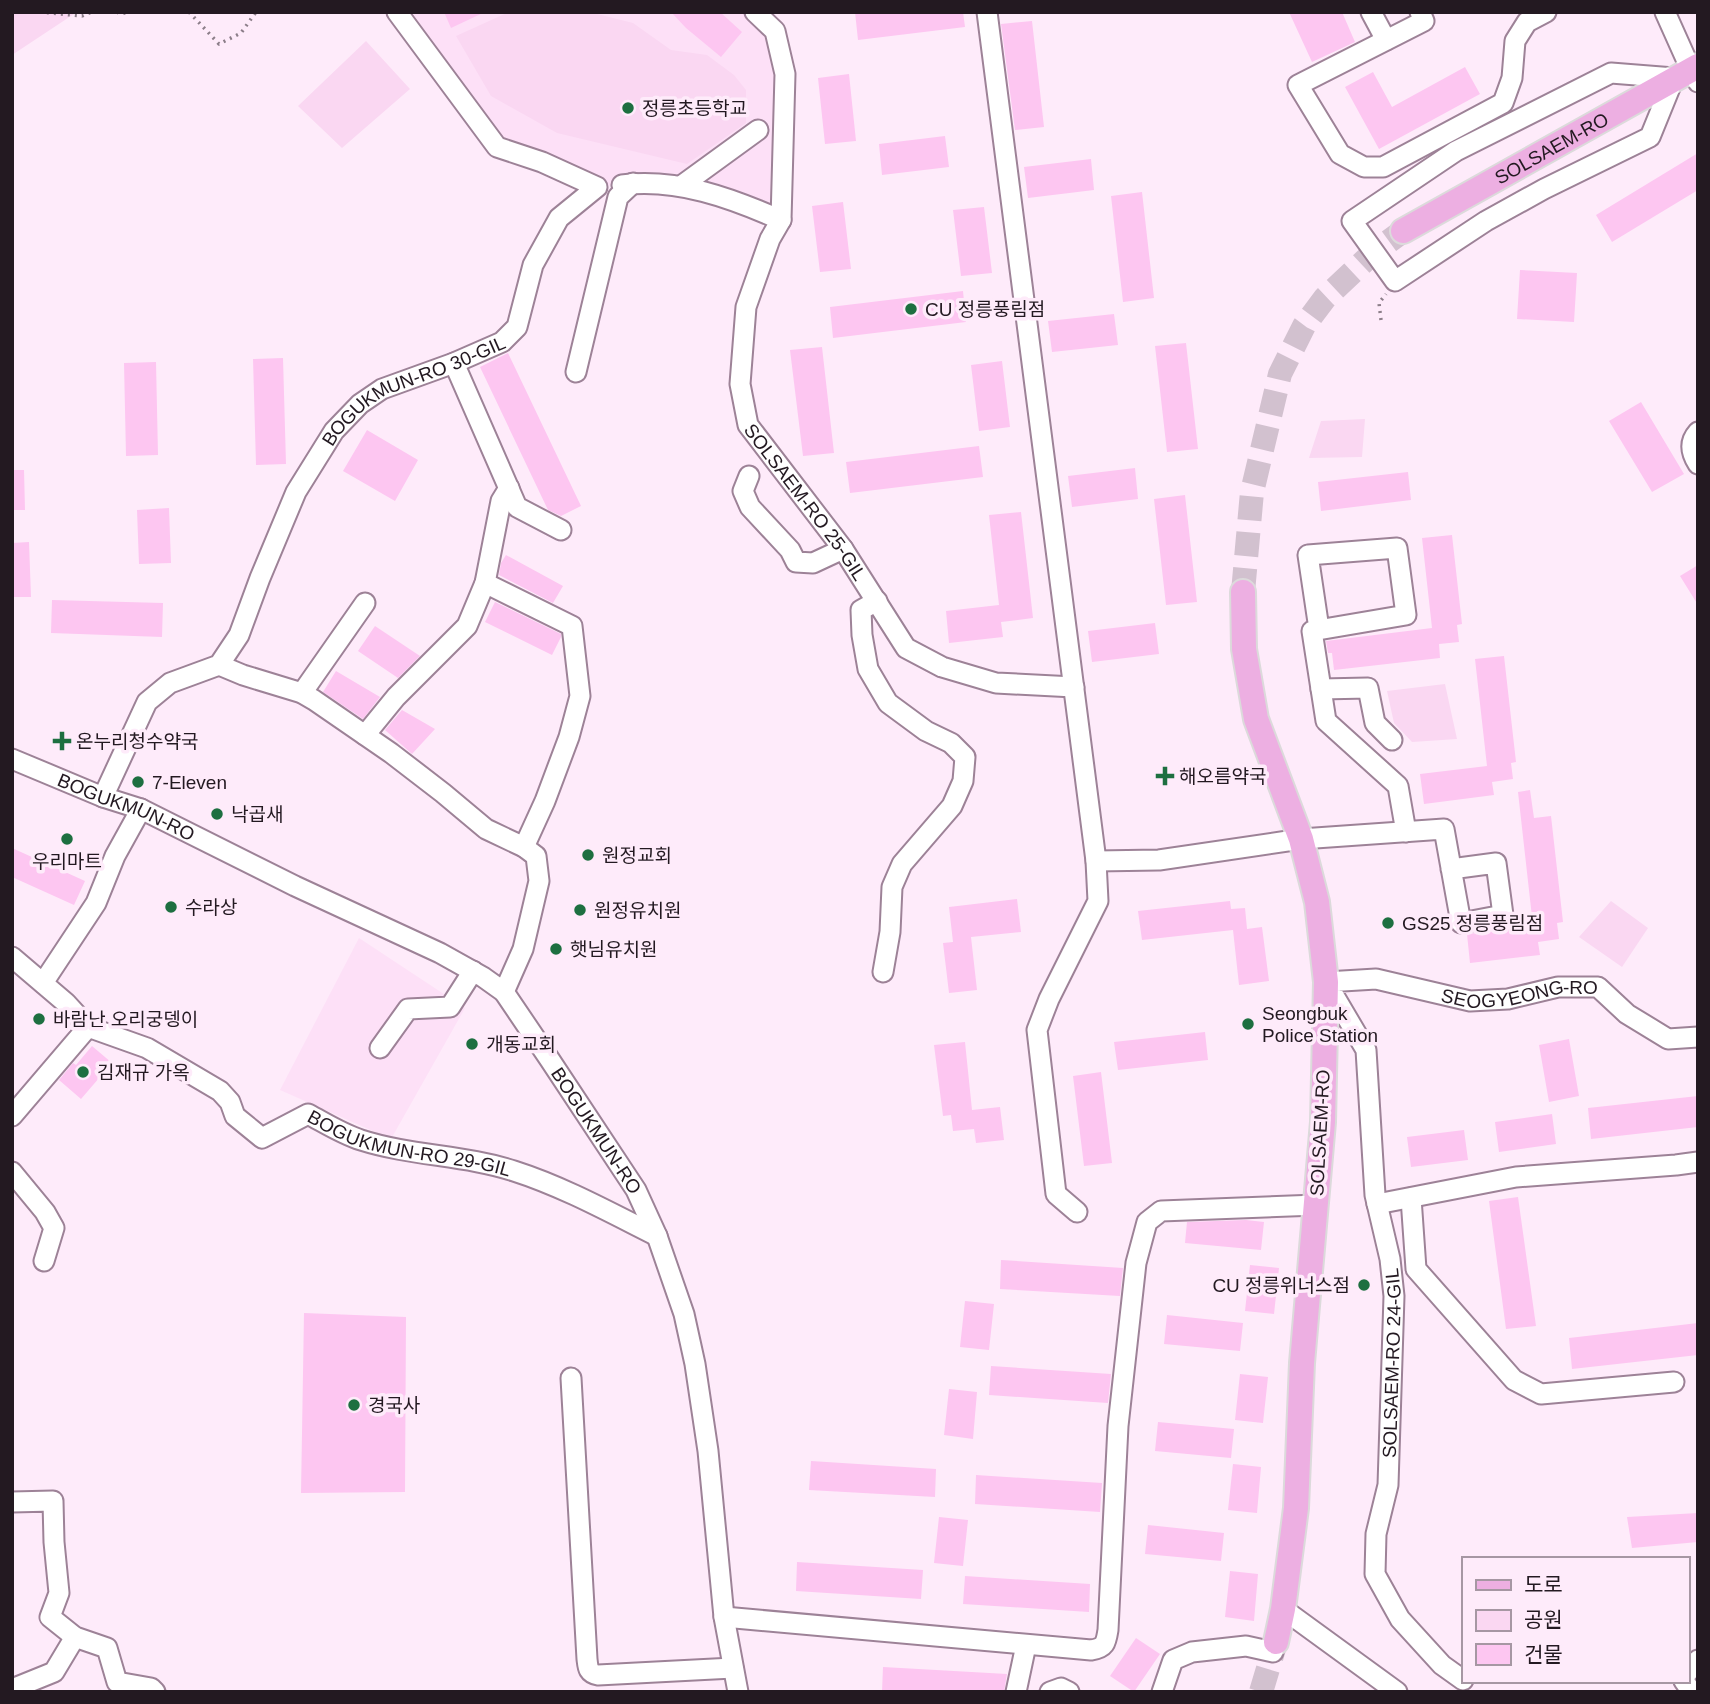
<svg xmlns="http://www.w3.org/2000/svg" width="1710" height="1704" viewBox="0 0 1710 1704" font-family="Helvetica,'Noto Sans KR',sans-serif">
  <rect width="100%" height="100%" fill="#feebfa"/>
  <path fill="#fde0f7" d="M412,12H746L770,32L779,76L776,211L633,183L597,187L504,145Z
    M359,938L465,1008L391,1139L280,1090Z"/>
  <path fill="#fad7f2" d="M12,12H77L12,55Z
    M509,12H589L633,23L671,50L707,55L734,75L746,90V123L687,164L557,133L491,96L456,36Z
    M366,41L410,89L342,148L298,106Z
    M1365,419L1362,457L1309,458L1321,421Z
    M1445,684L1457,739L1412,742L1394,723L1387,691Z
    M1611,901L1648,928L1622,967L1579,937Z"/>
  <path fill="#fdc6f1" d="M444,12H485L451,28Z
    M671,12H720L742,32L721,57L686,28Z
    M855,12H963L965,27L858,40Z
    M1289,12H1342L1355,42L1312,62Z
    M1032,21L1044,127L1015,130L1001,24Z
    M1465,67L1480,94L1379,149L1345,87L1373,72L1392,107Z
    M849,74L856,141L825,144L818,78Z
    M945,136L949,167L882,175L879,144Z
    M1698,153V190L1612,242L1596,215Z
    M1091,159L1094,190L1028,198L1024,167Z
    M1142,192L1154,298L1123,302L1111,196Z
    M843,202L851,269L820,272L812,206Z
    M984,207L992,273L961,276L953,210Z
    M1520,270L1577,273L1574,322L1517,319Z
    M963,291L966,322L833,338L830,307Z
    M1114,314L1118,345L1052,352L1048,321Z
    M1186,343L1198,449L1167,452L1155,346Z
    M822,347L834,453L803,456L790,350Z
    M508,353L581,506L561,516L548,510L480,367Z
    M283,358L286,464L256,465L253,359Z
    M1002,361L1010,427L979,431L971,365Z
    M156,362L158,455L126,456L124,363Z
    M1641,402L1684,474L1652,492L1609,421Z
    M367,430L418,460L395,501L343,471Z
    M979,446L983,477L850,493L846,462Z
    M1135,468L1138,499L1072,507L1068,476Z
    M12,470H24L25,510H12Z
    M1408,472L1411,500L1321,511L1318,482Z
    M1185,495L1197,602L1166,605L1154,499Z
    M169,508L171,563L139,564L137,510Z
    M1021,512L1033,618L1001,622L1003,637L949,643L946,611L999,605L989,515Z
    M1452,535L1462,624L1457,625L1459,642L1439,644L1440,658L1334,670L1332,653H1328L1326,641L1432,628L1422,538Z
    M29,542L31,597H12V543Z
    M506,555L563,586L553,603L499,575L501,563Z
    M1698,565V605L1680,576Z
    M52,600L163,603L162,637L51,633Z
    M495,602L561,634V637L552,655L485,622Z
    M1155,623L1159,654L1092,662L1088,631Z
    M375,626L420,656L398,678L358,651Z
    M1504,656L1516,762L1511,763L1513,779L1492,782L1494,795L1424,804L1420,774L1487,766L1475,659Z
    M336,671L380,697L363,719L323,692Z
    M402,710L435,729L412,754L385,730Z
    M1530,790L1534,818L1551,816L1563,922L1557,923L1559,939L1538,942L1540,955L1470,963L1467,934L1533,926L1518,792Z
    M12,848L85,881L74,905L12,877Z
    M1017,899L1021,932L971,937L977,990L949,993L943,943L953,942L949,907Z
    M1230,901L1231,909L1245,908L1247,929L1262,927L1269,981L1239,985L1233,930L1142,940L1138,911Z
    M1205,1032L1208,1060L1118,1070L1114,1042Z
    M1569,1039L1579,1096L1549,1102L1539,1045Z
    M965,1042L972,1110L1000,1107L1004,1140L976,1143L974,1129L953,1131L951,1115L943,1116L934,1045Z
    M92,1046L112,1063L81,1099L59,1080L73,1063L76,1065Z
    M1101,1072L1112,1163L1084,1166L1073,1076Z
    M1698,1096V1127L1591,1139L1588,1108Z
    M1552,1114L1556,1144L1499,1152L1495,1122Z
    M1464,1130L1468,1160L1411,1167L1407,1137Z
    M1518,1197L1536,1326L1506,1329L1489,1201Z
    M1246,1220L1264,1222L1261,1250L1185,1243L1187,1222Z
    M1001,1260L1123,1268L1120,1296L1000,1289Z
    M1250,1265L1279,1268L1274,1314L1245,1311Z
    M965,1301L994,1304L989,1350L960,1347Z
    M304,1313L406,1317L405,1492L301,1493Z
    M1167,1315L1243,1323L1240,1351L1164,1344Z
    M1698,1323V1355L1572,1369L1569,1338Z
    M991,1366L1111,1374L1108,1403L989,1395Z
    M1240,1374L1268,1377L1263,1423L1235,1420Z
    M949,1389L977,1392L973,1439L944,1435Z
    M1158,1422L1234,1429L1231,1458L1155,1451Z
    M811,1461L936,1469L935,1497L809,1490Z
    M1233,1464L1261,1467L1257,1513L1228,1510Z
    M976,1475L1102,1483L1100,1512L975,1504Z
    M1698,1513V1542L1632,1548L1627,1517Z
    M939,1517L968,1520L963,1566L934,1563Z
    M1148,1525L1224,1533L1221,1561L1145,1554Z
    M797,1562L923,1570L921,1599L796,1591Z
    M1230,1571L1258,1574L1254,1621L1225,1617Z
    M965,1576L1090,1584L1089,1612L963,1604Z
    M1136,1638L1160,1654L1134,1692L1110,1676Z
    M883,1667L1007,1674L1004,1692H882Z"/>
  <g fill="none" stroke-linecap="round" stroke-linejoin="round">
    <path stroke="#d2c1cf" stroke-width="24" stroke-dasharray="24 12" stroke-linecap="butt" d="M1243,592L1252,492L1280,374L1304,326L1325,298L1373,253L1403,231
      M1261,1692L1276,1642"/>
    <g stroke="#9d8297" stroke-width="23">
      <g id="minor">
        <path id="s1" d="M755,12L775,31L785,74L781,220L770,239L746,307L740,384L748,425L843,549L906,648L942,667L996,683L1074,687"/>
        <path d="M987,12L1096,861L1098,901L1049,999L1037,1030L1056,1194L1077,1212"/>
        <path d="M1371,12L1386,40"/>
        <path d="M1420,12L1424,21L1298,85L1340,154L1364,167H1383L1503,103L1512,78L1515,41L1527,22L1546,12"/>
        <path d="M1665,12L1691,70L1698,82"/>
        <path d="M1611,73L1674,78L1650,137L1544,189L1486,221L1395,281L1352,221L1456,151Z"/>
        <path d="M622,185C677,178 731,198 781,220"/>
        <path d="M681,186L758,130"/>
        <path d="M454,363L517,507L561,530"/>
        <path d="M576,372L618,197L633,183"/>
        <path d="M1698,432C1689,442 1691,453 1698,464"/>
        <path d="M749,476L743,491L750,507L790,550L796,562L813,563L843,549"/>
        <path d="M485,583L572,626L580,696L569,737L545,801L524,847"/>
        <path d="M877,601L861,610L862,635L868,669L888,703L926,731L951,743L965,757L963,781L952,806L902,864L892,887L890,932L883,972"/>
        <path d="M1319,629L1308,555L1397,548L1406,615L1312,631L1326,721L1398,786L1406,832"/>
        <path d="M219,665L243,675L302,693L314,700L391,753L443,793L486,829L524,847L536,856L539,881L523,949L504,992"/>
        <path d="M1321,689L1368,688L1375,723L1392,740"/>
        <path d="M302,693L365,603"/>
        <path d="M365,735L396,697L467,626L485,583L501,501L509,488"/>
        <path id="s2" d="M12,759L103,797L141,809L295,886L440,953L483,977L504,992L550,1060L636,1190L657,1236L684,1314L695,1364L708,1451L724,1617L738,1692"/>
        <path id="s3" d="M103,797L147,702L170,683L219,665L239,635L260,578L296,492L334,431L360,404L382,389L454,363L502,342L517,327L533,265L559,218L597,187L542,162L497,147L397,12"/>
        <path d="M1096,861L1159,860L1301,839L1444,829L1461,923L1503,915L1496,863L1451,869"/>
        <path id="s4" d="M12,957L66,1003L88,1027L147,1048L220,1091L230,1102L235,1116L262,1138L308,1114C325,1123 342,1134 361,1140C411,1156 465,1155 514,1171C564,1187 611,1213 657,1236"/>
        <path d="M43,983L96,903L115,856L141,809"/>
        <path d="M380,1048L408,1009L450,1007L473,971"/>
        <path d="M12,1116L88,1027"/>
        <path d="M12,1172L45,1212L54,1228L44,1261"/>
        <path d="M1411,1198L1416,1269L1514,1380L1541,1394L1674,1382"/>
        <path d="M1377,1204L1516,1177L1676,1165L1698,1162"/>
        <path d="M571,1378L587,1659C588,1668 588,1673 598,1675L733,1668"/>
        <path d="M12,1502L53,1501L54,1542L59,1593L50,1617L75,1637L107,1648L117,1682L151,1688L155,1692"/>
        <path d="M1283,1609L1397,1692"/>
        <path d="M724,1617L1091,1650C1105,1648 1106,1643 1108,1630L1118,1426L1136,1263L1147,1222L1161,1211L1317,1205"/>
        <path d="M1687,1673L1698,1660"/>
        <path id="s5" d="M1463,1680L1442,1665L1400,1619L1375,1574L1376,1534L1388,1485L1394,1296L1390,1259L1375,1195L1366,1050L1326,982L1376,979L1470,1001L1508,999L1558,987H1598L1627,1014L1668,1039L1698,1037"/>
        <path d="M1684,1681L1692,1692"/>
        <path d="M12,1689L54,1672L75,1637"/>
        <path d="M1016,1692L1026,1645"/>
        <path d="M1050,1692L1061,1688L1069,1692"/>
        <path d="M1162,1692L1173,1660L1192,1652L1246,1646L1273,1652"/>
      </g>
    </g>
    <g stroke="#dcdadb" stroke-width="28">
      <g id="major">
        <path id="s6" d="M1403,231L1698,66"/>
        <path d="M1243,592L1244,649L1256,719L1301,839L1317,902L1326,982L1323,1122L1302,1363L1296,1508L1283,1609L1276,1642"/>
      </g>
    </g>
    <path stroke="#8c7e89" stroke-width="3.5" stroke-dasharray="2 5" stroke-linecap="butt" d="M40,12L82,16L92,12
      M117,12L120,14L129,12
      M189,12L219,44L241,33L256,12
      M310,12H322
      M1381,320L1379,303L1386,294"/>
    <use href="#minor" stroke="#fff" stroke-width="19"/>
    <use href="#major" stroke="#edafe2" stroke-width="24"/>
  </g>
  <g fill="#1d6f40" stroke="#feebfa" stroke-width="2.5">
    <circle cx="628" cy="108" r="7"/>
    <circle cx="911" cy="309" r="7"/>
    <path d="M58.5 730.5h7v7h7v7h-7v7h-7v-7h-7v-7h7z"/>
    <path d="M1161.5 765.5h7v7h7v7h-7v7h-7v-7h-7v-7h7z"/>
    <circle cx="138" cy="782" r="7"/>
    <circle cx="217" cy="814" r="7"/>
    <circle cx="67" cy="839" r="7"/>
    <circle cx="588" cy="855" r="7"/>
    <circle cx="171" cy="907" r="7"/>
    <circle cx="580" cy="910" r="7"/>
    <circle cx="1388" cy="923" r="7"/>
    <circle cx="556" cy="949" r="7"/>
    <circle cx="39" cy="1019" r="7"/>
    <circle cx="1248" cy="1024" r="7"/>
    <circle cx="472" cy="1044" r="7"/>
    <circle cx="83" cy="1072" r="7"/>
    <circle cx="1364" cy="1285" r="7"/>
    <circle cx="354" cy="1405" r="7"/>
  </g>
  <g text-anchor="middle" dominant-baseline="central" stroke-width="7" stroke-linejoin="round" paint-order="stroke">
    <g font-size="19" fill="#231921" stroke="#feebfa" text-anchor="start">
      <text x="642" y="108">정릉초등학교</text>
      <text x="925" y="309">CU 정릉풍림점</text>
      <text x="76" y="741">온누리청수약국</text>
      <text x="1179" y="776">해오름약국</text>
      <text x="152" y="782">7-Eleven</text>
      <text x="231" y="814">낙곱새</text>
      <text x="602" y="855">원정교회</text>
      <text x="67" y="861" text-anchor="middle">우리마트</text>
      <text x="185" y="907">수라상</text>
      <text x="594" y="910">원정유치원</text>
      <text x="1402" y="923">GS25 정릉풍림점</text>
      <text x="570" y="949">햇님유치원</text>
      <text x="1262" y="1013">Seongbuk<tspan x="1262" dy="22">Police Station</tspan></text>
      <text x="53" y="1019">바람난 오리궁뎅이</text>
      <text x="486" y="1044">개동교회</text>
      <text x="97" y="1072">김재규 가옥</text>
      <text x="1350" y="1285" text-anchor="end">CU 정릉위너스점</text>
      <text x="368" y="1405">경국사</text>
    </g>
    <g font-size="19" fill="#231921" stroke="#feebfa">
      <text stroke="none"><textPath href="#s6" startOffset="170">SOLSAEM-RO</textPath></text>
      <text stroke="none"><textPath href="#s3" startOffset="539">BOGUKMUN-RO 30-GIL</textPath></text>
      <text stroke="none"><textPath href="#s1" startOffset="527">SOLSAEM-RO 25-GIL</textPath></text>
      <text stroke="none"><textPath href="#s2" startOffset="124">BOGUKMUN-RO</textPath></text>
      <text stroke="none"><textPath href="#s5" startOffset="943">SEOGYEONG-RO</textPath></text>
      <text stroke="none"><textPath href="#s2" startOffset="712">BOGUKMUN-RO</textPath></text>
      <text transform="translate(1320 1133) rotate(-87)">SOLSAEM-RO</text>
      <text stroke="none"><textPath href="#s4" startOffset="474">BOGUKMUN-RO 29-GIL</textPath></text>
      <text stroke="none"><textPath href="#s5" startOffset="352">SOLSAEM-RO 24-GIL</textPath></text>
    </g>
  </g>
  <rect width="1710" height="1704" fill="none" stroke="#231921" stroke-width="28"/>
  <rect x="1462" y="1557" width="228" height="126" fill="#feebfa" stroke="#a697a3" stroke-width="2"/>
  <rect x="1476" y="1580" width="35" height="10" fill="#edafe2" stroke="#a697a3" stroke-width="2"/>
  <text x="1524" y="1592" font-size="21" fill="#231921">도로</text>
  <rect x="1476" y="1610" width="35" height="21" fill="#fad7f2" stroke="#a697a3" stroke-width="2"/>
  <text x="1524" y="1627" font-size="21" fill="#231921">공원</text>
  <rect x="1476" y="1644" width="35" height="21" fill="#fdc6f1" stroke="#a697a3" stroke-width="2"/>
  <text x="1524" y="1662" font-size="21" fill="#231921">건물</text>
</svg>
